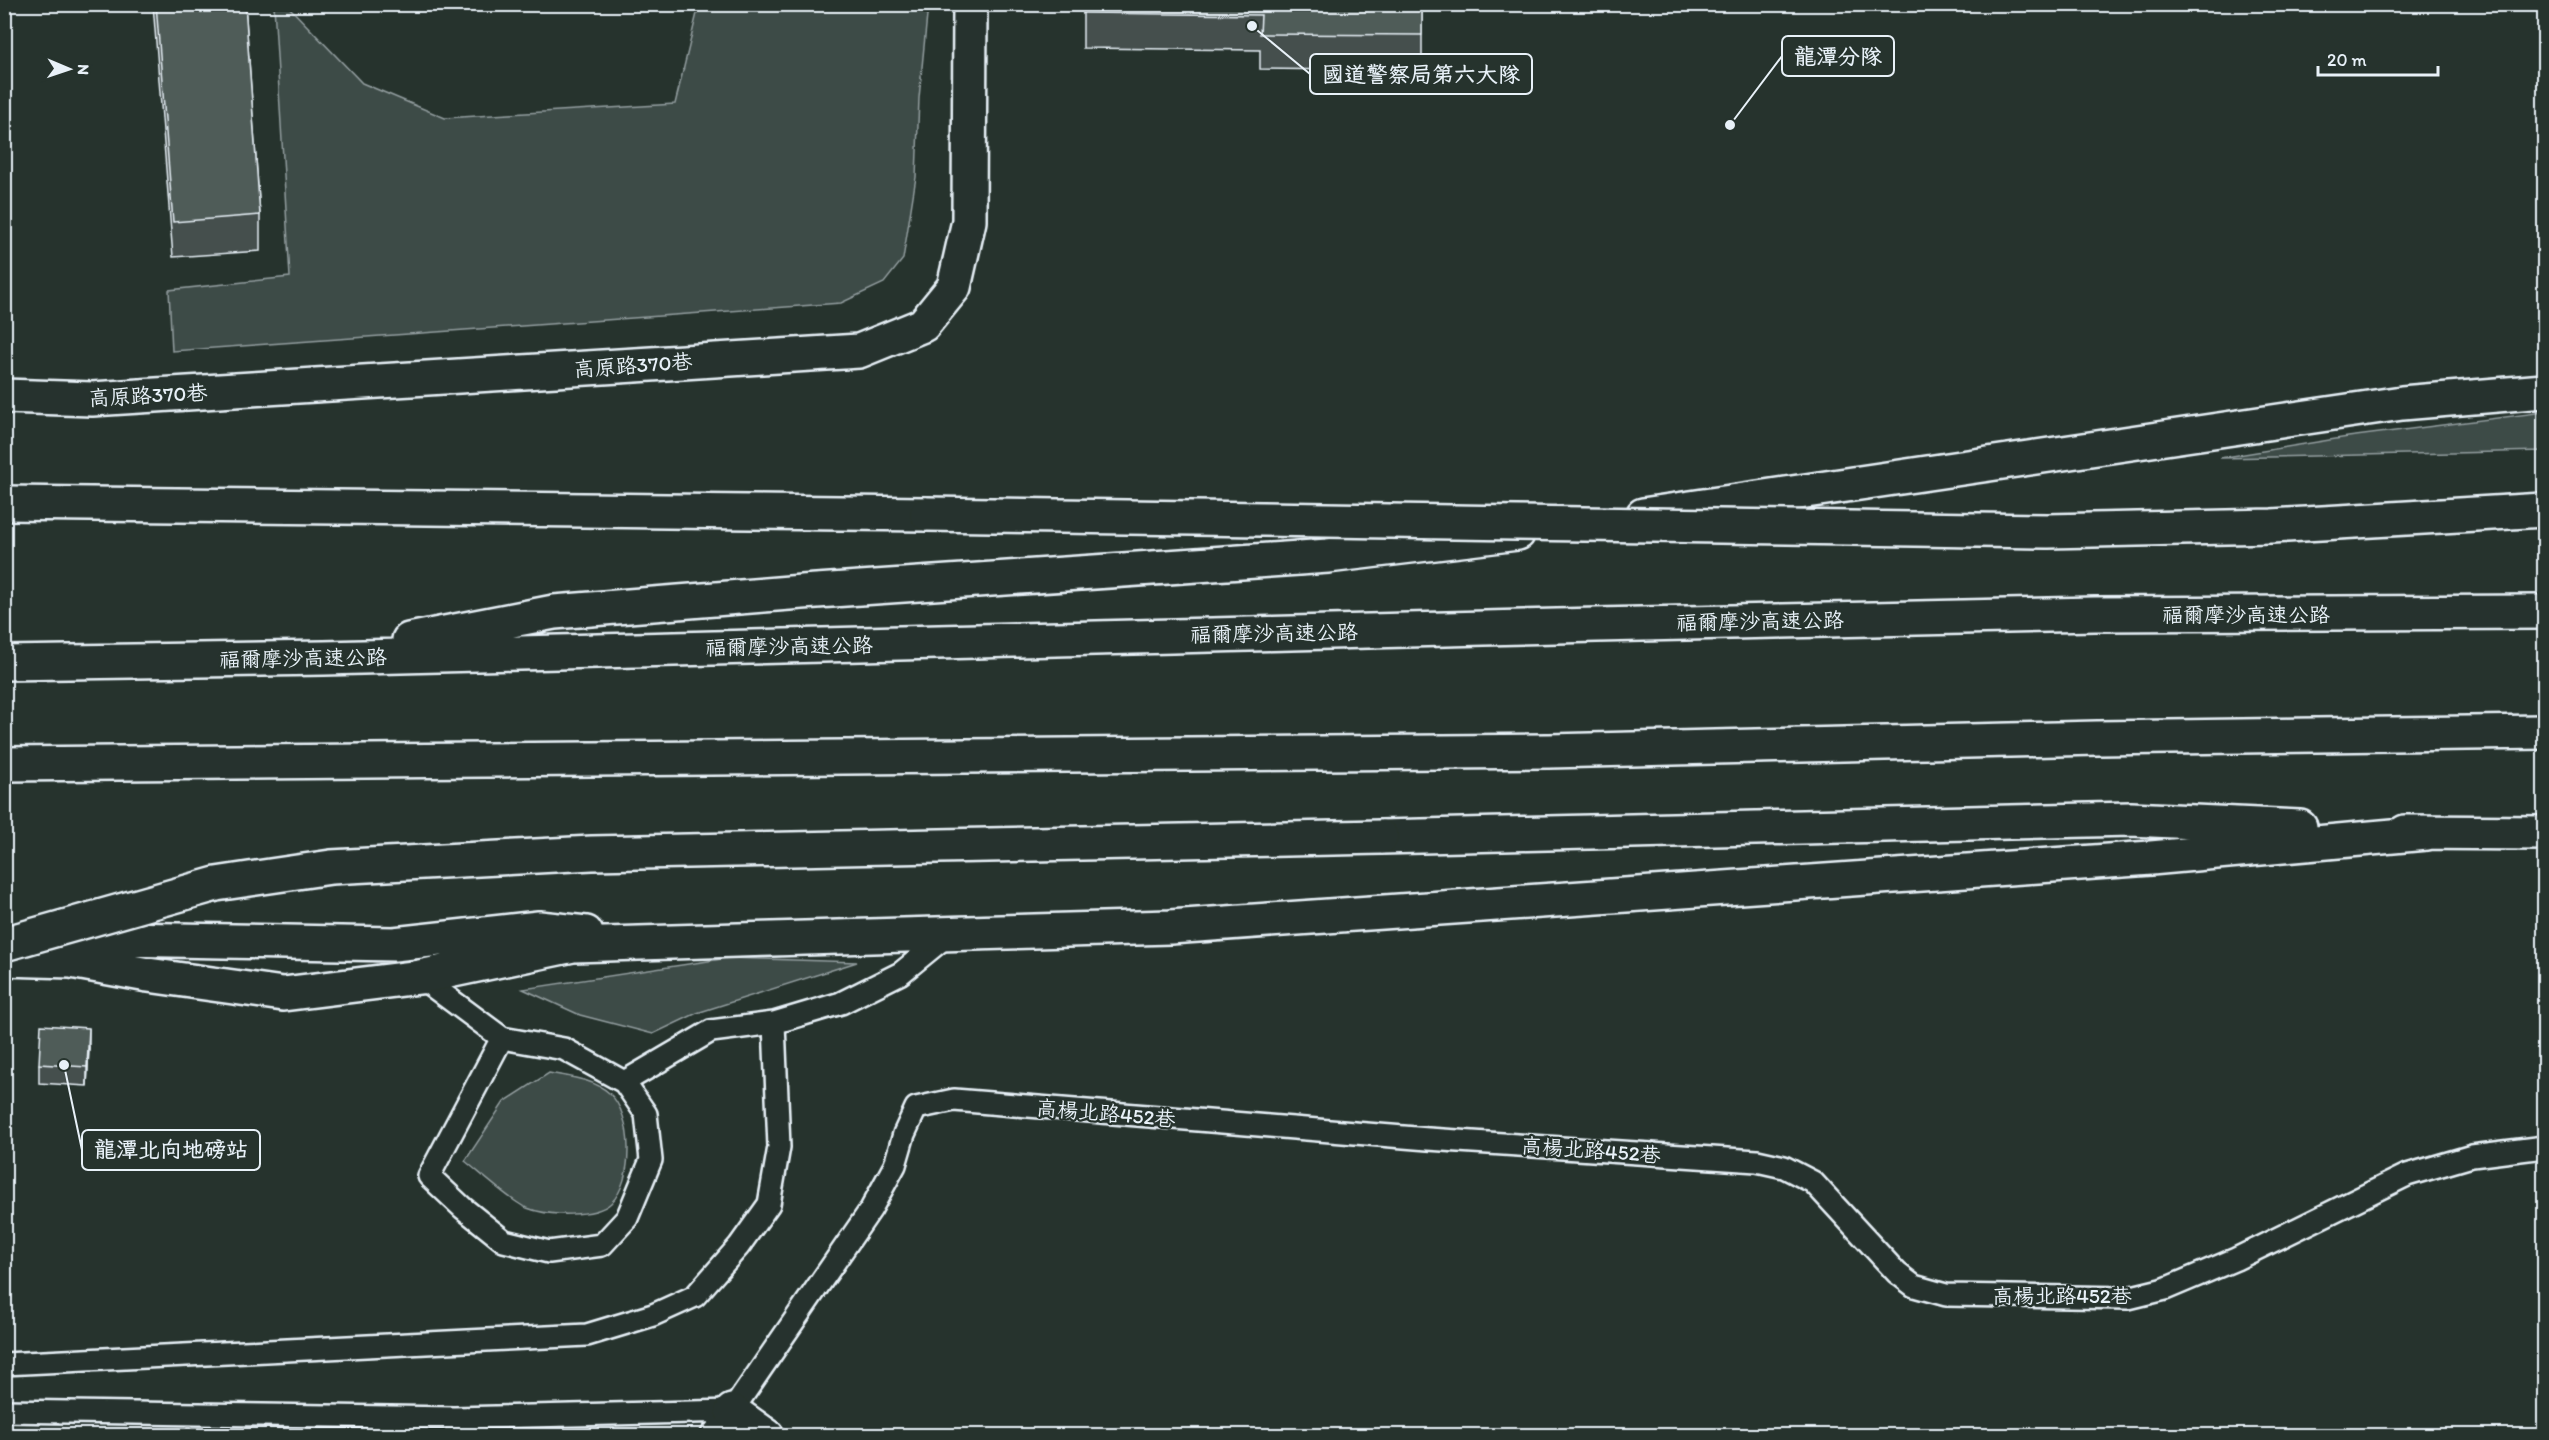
<svg xmlns="http://www.w3.org/2000/svg" width="2549" height="1440" viewBox="0 0 2549 1440" font-family="Itim,'LXGW WenKai TC',sans-serif">
  <rect width="100%" height="100%" fill="#26332d"/>
  <filter id="ink" filterUnits="userSpaceOnUse"><feTurbulence type="fractalNoise" baseFrequency=".0167" numOctaves="2"/><feDisplacementMap in="SourceGraphic" scale="12" xChannelSelector="R" yChannelSelector="G"/><feConvolveMatrix kernelMatrix="1 2 1 2 8 2 1 2 1" color-interpolation-filters="sRGB"/></filter>
  <g filter="url(#ink)">
    <path fill="#3e4b47" stroke="#939ea0" stroke-width="1.5" d="M274,5H287L362,83L445,118L675,104L699,5H928L919,98L916,177L903,259L884,283L841,303L172,351L169,290L290,277Z
      M2544,412V451L2220,458L2348,437Z
      M728,958L857,962L697,1013L653,1034L580,1015L523,989Z
      M549,1073C570,1077 593,1079 609,1093C634,1115 634,1181 611,1203C595,1218 547,1216 527,1208C513,1203 479,1172 465,1161L504,1102Z"/>
    <g fill="none" stroke-linecap="round" stroke-linejoin="round">
      <g stroke="#e8f1f8" stroke-width="26">
        <path id="lane" d="M420,977L502,1038L564,1049L624,1082L646,1114L651,1160L627,1218L602,1245L549,1252L504,1241L463,1208L429,1176L502,1038
          M624,1082L711,1031L774,1023L841,1003L901,973L950,933
          M4,1364L587,1335L653,1315L695,1296L739,1246L769,1204L779,1147L774,1023
          M4,1411L454,1418L732,1411
          M711,1436L732,1411L871,1209L895,1165L904,1134L916,1108L954,1100L1428,1139L1757,1161L1784,1167L1813,1182L1897,1273L1914,1286L1946,1295L2128,1298L2165,1289L2236,1259L2407,1175L2472,1156L2544,1147"/>
      </g>
      <g stroke="#e8f1f8" stroke-width="38">
        <path id="street" d="M4,396L92,399L859,351L923,325L954,287L969,221L970,4
          M732,1411L767,1436"/>
      </g>
      <g stroke="#e8f1f8" stroke-width="38">
        <path id="highway" d="M4,503L927,514
          M1643,515L2402,403L2544,391
          M409,640L554,612L802,592L1328,556L1518,533
          M4,663L324,658L1597,625L2095,614L2544,612
          M4,764L1549,751L2098,738L2544,732
          M2405,832L2544,833
          M1381,837L2131,819L2300,827
          M42,942L118,939L394,944L539,928L586,933
          M4,959L71,961L148,975L283,994L420,977L573,945L1170,927L2151,858L2426,833"/>
      </g>
      <use href="#lane" stroke="#26332d" stroke-width="21"/>
      <use href="#street" stroke="#26332d" stroke-width="33"/>
      <use href="#highway" stroke="#26332d" stroke-width="33"/>
      <g stroke="#e8f1f8" stroke-width="38" stroke-linecap="butt">
        <path id="highway-bridge" d="M927,514L2048,531L2272,526L2544,510
          M4,944L216,884L331,867L592,853L1381,837"/>
      </g>
      <use href="#highway-bridge" stroke="#26332d" stroke-width="33"/>
    </g>
    <path fill="#454f4d" stroke="#e8f1f8" stroke-width="1.5" d="M153,4H245L260,215V251L173,257Z
      M1083,4H1422V71L1260,69V50L1083,48Z
      M4,189L7,237V272H4Z
      M89,1047L87,1086L39,1083V1064Z"/>
    <path fill="#38403e" stroke="#e8f1f8" stroke-width="1.5" d="M89,1028V1047L87,1086V1067Z"/>
    <path fill="#505c59" stroke="#e8f1f8" stroke-width="1.5" d="M156,4H245L260,215L173,222Z
      M1083,4H1422V35L1260,34L1261,15L1083,13Z
      M4,189L7,237H4Z
      M41,1025L89,1028L87,1067L39,1064Z"/>
  </g>
  <g text-anchor="middle" dominant-baseline="central" stroke-width="4.5" stroke-linejoin="round" paint-order="stroke">
    <g font-size="21" fill="#e8f1f8" stroke="#26332d">
      <text transform="translate(633 365) rotate(-4)">高原路370巷</text>
      <text transform="translate(148 395) rotate(-3)">高原路370巷</text>
      <text x="2246" y="614">福爾摩沙高速公路</text>
      <text transform="translate(1760 621) rotate(-1)">福爾摩沙高速公路</text>
      <text transform="translate(1274 633) rotate(-1)">福爾摩沙高速公路</text>
      <text transform="translate(789 646) rotate(-1)">福爾摩沙高速公路</text>
      <text transform="translate(303 658) rotate(-1)">福爾摩沙高速公路</text>
      <text transform="translate(1106 1113) rotate(5)">高楊北路452巷</text>
      <text transform="translate(1591 1150) rotate(4)">高楊北路452巷</text>
      <text x="2062" y="1295">高楊北路452巷</text>
    </g>
  </g>
  <path fill="none" stroke="#e8f1f8" stroke-width="2" d="M1730 125L1782 56M1252 26L1310 74M64 1065L82 1150"/>
  <g fill="#e8f1f8" stroke="#26332d" stroke-width="2">
    <circle cx="1730" cy="125" r="6"/>
    <circle cx="1252" cy="26" r="6"/>
    <circle cx="64" cy="1065" r="6"/>
  </g>
  <g fill="#26332d" stroke="#e8f1f8" stroke-width="2">
    <rect x="1782" y="36" width="112" height="40" rx="6"/>
    <rect x="1310" y="54" width="222" height="40" rx="6"/>
    <rect x="82" y="1130" width="178" height="40" rx="6"/>
  </g>
  <g font-size="22" text-anchor="middle" font-weight="bold" fill="#e8f1f8">
    <text x="1838" y="64">龍潭分隊</text>
    <text x="1421" y="82">國道警察局第六大隊</text>
    <text x="171" y="1157">龍潭北向地磅站</text>
  </g>
  <rect width="2549" height="1440" fill="none" stroke="#26332d" stroke-width="24"/>
  <rect x="12" y="12" width="2525" height="1416" fill="none" stroke="#e8f1f8" stroke-width="2" filter="url(#ink)"/>
  <g transform="translate(69 69) rotate(92)" stroke="#26332d" stroke-width="4.5" paint-order="stroke">
  <path d="M0-4.5L10 22L0 15L-10 22Z" fill="#e8f1f8"/>
  <text y="-9" font-size="16" font-weight="bold" text-anchor="middle" fill="#e8f1f8">N</text>
  </g>
  <path d="M2318 66v9h120v-9" fill="none" stroke="#e8f1f8" stroke-width="3"/>
  <text x="2327" y="66" font-size="18" fill="#e8f1f8" stroke="#26332d" stroke-width="4.5" paint-order="stroke">20 m</text>
</svg>
